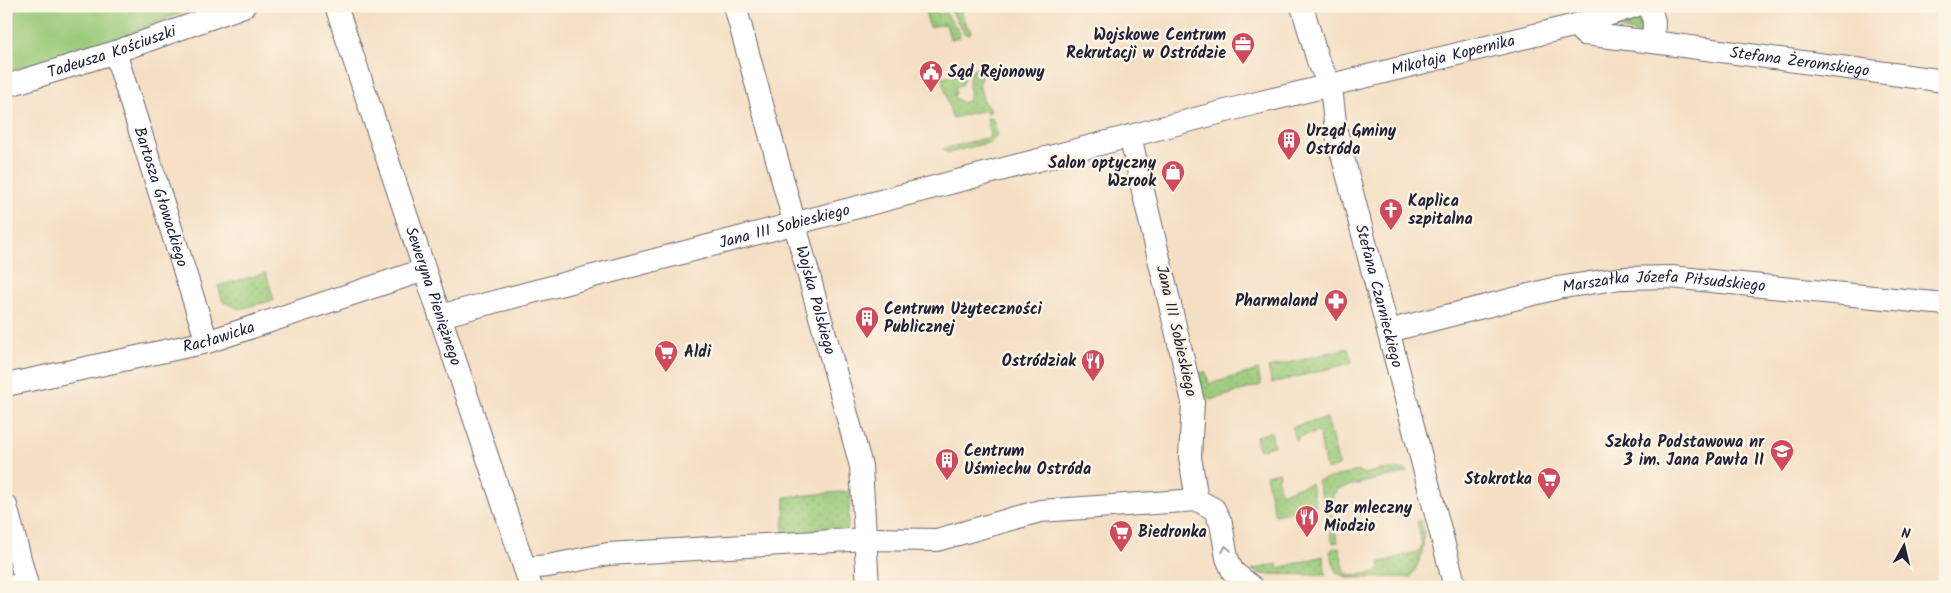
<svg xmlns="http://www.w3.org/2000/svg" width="1951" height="593" viewBox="0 0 1951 593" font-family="Kalam,sans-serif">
  <defs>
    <pattern id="green-dots" width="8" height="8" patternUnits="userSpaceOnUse" patternTransform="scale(1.25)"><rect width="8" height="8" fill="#99c978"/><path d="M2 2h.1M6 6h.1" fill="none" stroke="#84ac69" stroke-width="1.8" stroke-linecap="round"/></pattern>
  </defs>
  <rect width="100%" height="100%" fill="#fcf5e5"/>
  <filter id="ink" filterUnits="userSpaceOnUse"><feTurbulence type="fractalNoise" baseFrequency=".02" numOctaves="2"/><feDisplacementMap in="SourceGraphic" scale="10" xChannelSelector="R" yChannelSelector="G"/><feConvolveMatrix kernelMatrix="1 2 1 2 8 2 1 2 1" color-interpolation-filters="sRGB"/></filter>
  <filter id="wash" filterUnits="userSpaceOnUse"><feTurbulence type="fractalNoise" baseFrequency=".0096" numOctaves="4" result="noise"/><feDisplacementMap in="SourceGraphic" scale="20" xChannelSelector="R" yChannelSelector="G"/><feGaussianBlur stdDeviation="1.12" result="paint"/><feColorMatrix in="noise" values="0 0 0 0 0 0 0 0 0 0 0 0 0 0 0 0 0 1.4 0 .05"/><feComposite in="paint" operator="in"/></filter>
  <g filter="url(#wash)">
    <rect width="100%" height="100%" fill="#f5dfc4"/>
    <path fill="url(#green-dots)" stroke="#5e765a" d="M924,6H931L937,12V14L946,13L959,32L960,37L950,39L946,24L929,27Z
      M948,6H960L965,23L971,31L969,35L965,34Z
      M1639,15L1642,16L1647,24L1640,34L1603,24Z
      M976,68L982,72L979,83L984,103L991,108L990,112L986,113L985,110L952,118L942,78L965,73L962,85L955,87L956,94L954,93L955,100L957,99L962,103L969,101C970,93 968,83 970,72Z
      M987,118L993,119L997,134L991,142L948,153L943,149L990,137Z
      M266,273L274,300L240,309L223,302L218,286Z
      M1348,348L1352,363L1272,383L1268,368Z
      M1258,370L1261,385L1211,400L1201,393L1197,373L1206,372L1209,384Z
      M1327,418L1339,466L1326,470L1319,432L1298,437V440L1295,441L1292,427Z
      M1271,432L1274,446L1259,450L1256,436Z
      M1379,470H1407L1408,472L1340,488L1334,493L1330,506L1325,507L1317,481L1359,471L1363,474Z
      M1279,472L1280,476L1277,477L1281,493L1311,483L1316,506L1275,515L1266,475Z
      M851,491L847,533L783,536L785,497Z
      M1330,511L1338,542L1333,543L1325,512Z
      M1417,521H1421C1427,543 1422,558 1411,577L1348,578L1336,572L1330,552L1332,549L1339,547L1345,572L1352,576L1376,572L1380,567L1379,563L1419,551L1422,545Z
      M1323,556L1326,575L1262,574L1251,570L1277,564L1279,568Z"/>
    <path fill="#99c978" stroke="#5e765a" d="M6,6H197L100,46L6,71Z"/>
  </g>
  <g filter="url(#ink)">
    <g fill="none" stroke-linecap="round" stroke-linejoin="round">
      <g stroke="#6c646b" stroke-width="24">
        <g id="minor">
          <path id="s1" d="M336,6L531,587"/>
          <path id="s2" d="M735,6L861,466L868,587"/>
          <path id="s3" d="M1302,6L1318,61L1331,87L1336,131L1455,587"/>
          <path d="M1576,25L1584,34L1653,42L1654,22L1650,6"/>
          <path id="s4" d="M1653,42L1945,81"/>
          <path id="s5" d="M115,52L207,342"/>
          <path id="s6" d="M6,86L115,52L244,6"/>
          <path id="s7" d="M440,316L1249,105L1576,25L1635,6"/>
          <path id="s8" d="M1388,331L1557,288L1622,278L1671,277L1945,304"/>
          <path id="s9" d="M6,385L207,342L424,270"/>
          <path d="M1197,500L1214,509L1221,523L1227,558L1233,572L1252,587"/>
          <path d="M6,506L27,585L6,587"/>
          <path d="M525,568L548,566L608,554L867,539L937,540L1040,511L1197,500L1190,457L1193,402L1130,136"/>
        </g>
      </g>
      <use href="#minor" stroke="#fff" stroke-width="22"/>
    </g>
    <defs><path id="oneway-chevron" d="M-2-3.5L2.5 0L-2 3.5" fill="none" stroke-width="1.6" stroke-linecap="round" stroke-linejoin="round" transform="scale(1.25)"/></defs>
    <use stroke="#9c9ca7" href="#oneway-chevron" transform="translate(1226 549) rotate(-101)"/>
  </g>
  <defs>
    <g id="office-pin" transform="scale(1.25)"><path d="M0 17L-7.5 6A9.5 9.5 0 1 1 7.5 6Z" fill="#d1495b" stroke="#fcf5e5"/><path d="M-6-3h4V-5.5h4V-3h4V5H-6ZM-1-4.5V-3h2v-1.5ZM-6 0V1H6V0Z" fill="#fff"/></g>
    <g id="civic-pin" transform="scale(1.25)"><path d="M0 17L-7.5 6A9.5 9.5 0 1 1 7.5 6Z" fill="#d1495b" stroke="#fcf5e5"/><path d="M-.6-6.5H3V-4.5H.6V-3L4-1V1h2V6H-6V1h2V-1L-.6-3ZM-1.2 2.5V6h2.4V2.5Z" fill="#fff"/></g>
    <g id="building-pin" transform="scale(1.25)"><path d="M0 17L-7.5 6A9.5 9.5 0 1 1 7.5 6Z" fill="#d1495b" stroke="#fcf5e5"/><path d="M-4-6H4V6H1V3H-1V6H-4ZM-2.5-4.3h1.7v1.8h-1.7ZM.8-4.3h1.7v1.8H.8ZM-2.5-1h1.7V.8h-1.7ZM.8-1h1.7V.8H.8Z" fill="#fff"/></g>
    <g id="shop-pin" transform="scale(1.25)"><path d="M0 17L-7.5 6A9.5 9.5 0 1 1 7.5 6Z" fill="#d1495b" stroke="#fcf5e5"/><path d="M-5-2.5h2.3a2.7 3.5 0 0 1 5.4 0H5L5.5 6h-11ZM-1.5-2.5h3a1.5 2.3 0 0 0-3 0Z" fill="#fff"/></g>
    <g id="church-pin" transform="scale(1.25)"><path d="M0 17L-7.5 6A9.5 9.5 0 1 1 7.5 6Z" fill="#d1495b" stroke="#fcf5e5"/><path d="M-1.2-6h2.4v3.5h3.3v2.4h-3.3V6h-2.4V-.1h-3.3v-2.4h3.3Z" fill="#fff"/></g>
    <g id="pharmacy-pin" transform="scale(1.25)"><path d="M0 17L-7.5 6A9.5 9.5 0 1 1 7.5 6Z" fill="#d1495b" stroke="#fcf5e5"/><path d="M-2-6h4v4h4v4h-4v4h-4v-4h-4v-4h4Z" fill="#fff"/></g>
    <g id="supermarket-pin" transform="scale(1.25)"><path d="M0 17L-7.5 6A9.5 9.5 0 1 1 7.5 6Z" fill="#d1495b" stroke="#fcf5e5"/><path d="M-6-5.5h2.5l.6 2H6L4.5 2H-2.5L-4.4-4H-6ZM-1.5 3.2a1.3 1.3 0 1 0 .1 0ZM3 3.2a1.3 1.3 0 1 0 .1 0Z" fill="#fff"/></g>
    <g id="restaurant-pin" transform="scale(1.25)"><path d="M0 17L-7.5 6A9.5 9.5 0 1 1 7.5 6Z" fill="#d1495b" stroke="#fcf5e5"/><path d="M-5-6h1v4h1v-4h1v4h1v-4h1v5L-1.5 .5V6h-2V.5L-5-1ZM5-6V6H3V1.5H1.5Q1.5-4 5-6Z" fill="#fff"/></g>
    <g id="school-pin" transform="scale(1.25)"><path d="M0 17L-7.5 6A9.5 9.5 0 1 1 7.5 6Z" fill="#d1495b" stroke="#fcf5e5"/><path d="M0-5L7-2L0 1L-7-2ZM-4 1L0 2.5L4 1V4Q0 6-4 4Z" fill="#fff"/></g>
  </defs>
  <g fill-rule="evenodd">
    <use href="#office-pin" x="1243" y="44"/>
    <use href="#civic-pin" x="931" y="72"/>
    <use href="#building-pin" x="1289" y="140"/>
    <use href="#shop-pin" x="1173" y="172"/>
    <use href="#church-pin" x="1391" y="210"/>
    <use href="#pharmacy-pin" x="1336" y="301"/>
    <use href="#building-pin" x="867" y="318"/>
    <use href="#supermarket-pin" x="666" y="352"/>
    <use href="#restaurant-pin" x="1093" y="361"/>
    <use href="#school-pin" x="1782" y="451"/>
    <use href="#building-pin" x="947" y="460"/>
    <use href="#supermarket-pin" x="1549" y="479"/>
    <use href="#restaurant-pin" x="1307" y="517"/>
    <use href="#supermarket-pin" x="1121" y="532"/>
  </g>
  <g text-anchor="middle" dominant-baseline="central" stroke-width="5" stroke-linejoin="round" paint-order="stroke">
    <g font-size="16" font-weight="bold" fill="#22223b" stroke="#fcf5e5" text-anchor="start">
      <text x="1226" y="35" text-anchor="end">Wojskowe Centrum<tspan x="1226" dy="18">Rekrutacji w Ostródzie</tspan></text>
      <text x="948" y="72">Sąd Rejonowy</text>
      <text x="1306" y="131">Urząd Gminy<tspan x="1306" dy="18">Ostróda</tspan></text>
      <text x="1156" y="163" text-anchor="end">Salon optyczny<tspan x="1156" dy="18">Wzrook</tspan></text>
      <text x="1408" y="201">Kaplica<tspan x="1408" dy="18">szpitalna</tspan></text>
      <text x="1318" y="301" text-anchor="end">Pharmaland</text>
      <text x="884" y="309">Centrum Użyteczności<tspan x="884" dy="18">Publicznej</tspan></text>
      <text x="684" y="352">Aldi</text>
      <text x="1076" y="361" text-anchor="end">Ostródziak</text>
      <text x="1764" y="442" text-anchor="end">Szkoła Podstawowa nr<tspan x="1764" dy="18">3 im. Jana Pawła II</tspan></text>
      <text x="964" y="451">Centrum<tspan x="964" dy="18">Uśmiechu Ostróda</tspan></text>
      <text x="1532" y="479" text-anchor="end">Stokrotka</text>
      <text x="1324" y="508">Bar mleczny<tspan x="1324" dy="18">Miodzio</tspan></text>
      <text x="1138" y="532">Biedronka</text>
    </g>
    <g font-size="16" fill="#22223b" stroke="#fcf5e5">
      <text stroke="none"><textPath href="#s6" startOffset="111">Tadeusza Kościuszki</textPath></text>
      <text stroke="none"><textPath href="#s7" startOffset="1046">Mikołaja Kopernika</textPath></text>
      <text stroke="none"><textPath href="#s4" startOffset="148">Stefana Żeromskiego</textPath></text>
      <text stroke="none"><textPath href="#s5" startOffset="152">Bartosza Głowackiego</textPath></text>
      <text stroke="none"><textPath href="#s7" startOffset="356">Jana III Sobieskiego</textPath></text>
      <text stroke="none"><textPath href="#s8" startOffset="282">Marszałka Józefa Piłsudskiego</textPath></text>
      <text stroke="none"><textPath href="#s3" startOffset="301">Stefana Czarnieckiego</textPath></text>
      <text stroke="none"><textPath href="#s1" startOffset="306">Seweryna Pieniężnego</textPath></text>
      <text stroke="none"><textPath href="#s2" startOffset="305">Wojska Polskiego</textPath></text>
      <text transform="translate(1176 331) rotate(77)">Jana III Sobieskiego</text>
      <text stroke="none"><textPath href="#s9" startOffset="218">Racławicka</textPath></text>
    </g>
  </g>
  <rect width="1951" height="593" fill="none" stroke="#fcf5e5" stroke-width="25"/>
  <g transform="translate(1904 546) rotate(8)" stroke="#fcf5e5" stroke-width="4" paint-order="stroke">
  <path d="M0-4L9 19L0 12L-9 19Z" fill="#22223b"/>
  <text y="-8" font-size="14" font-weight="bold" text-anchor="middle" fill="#22223b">N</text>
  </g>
</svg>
